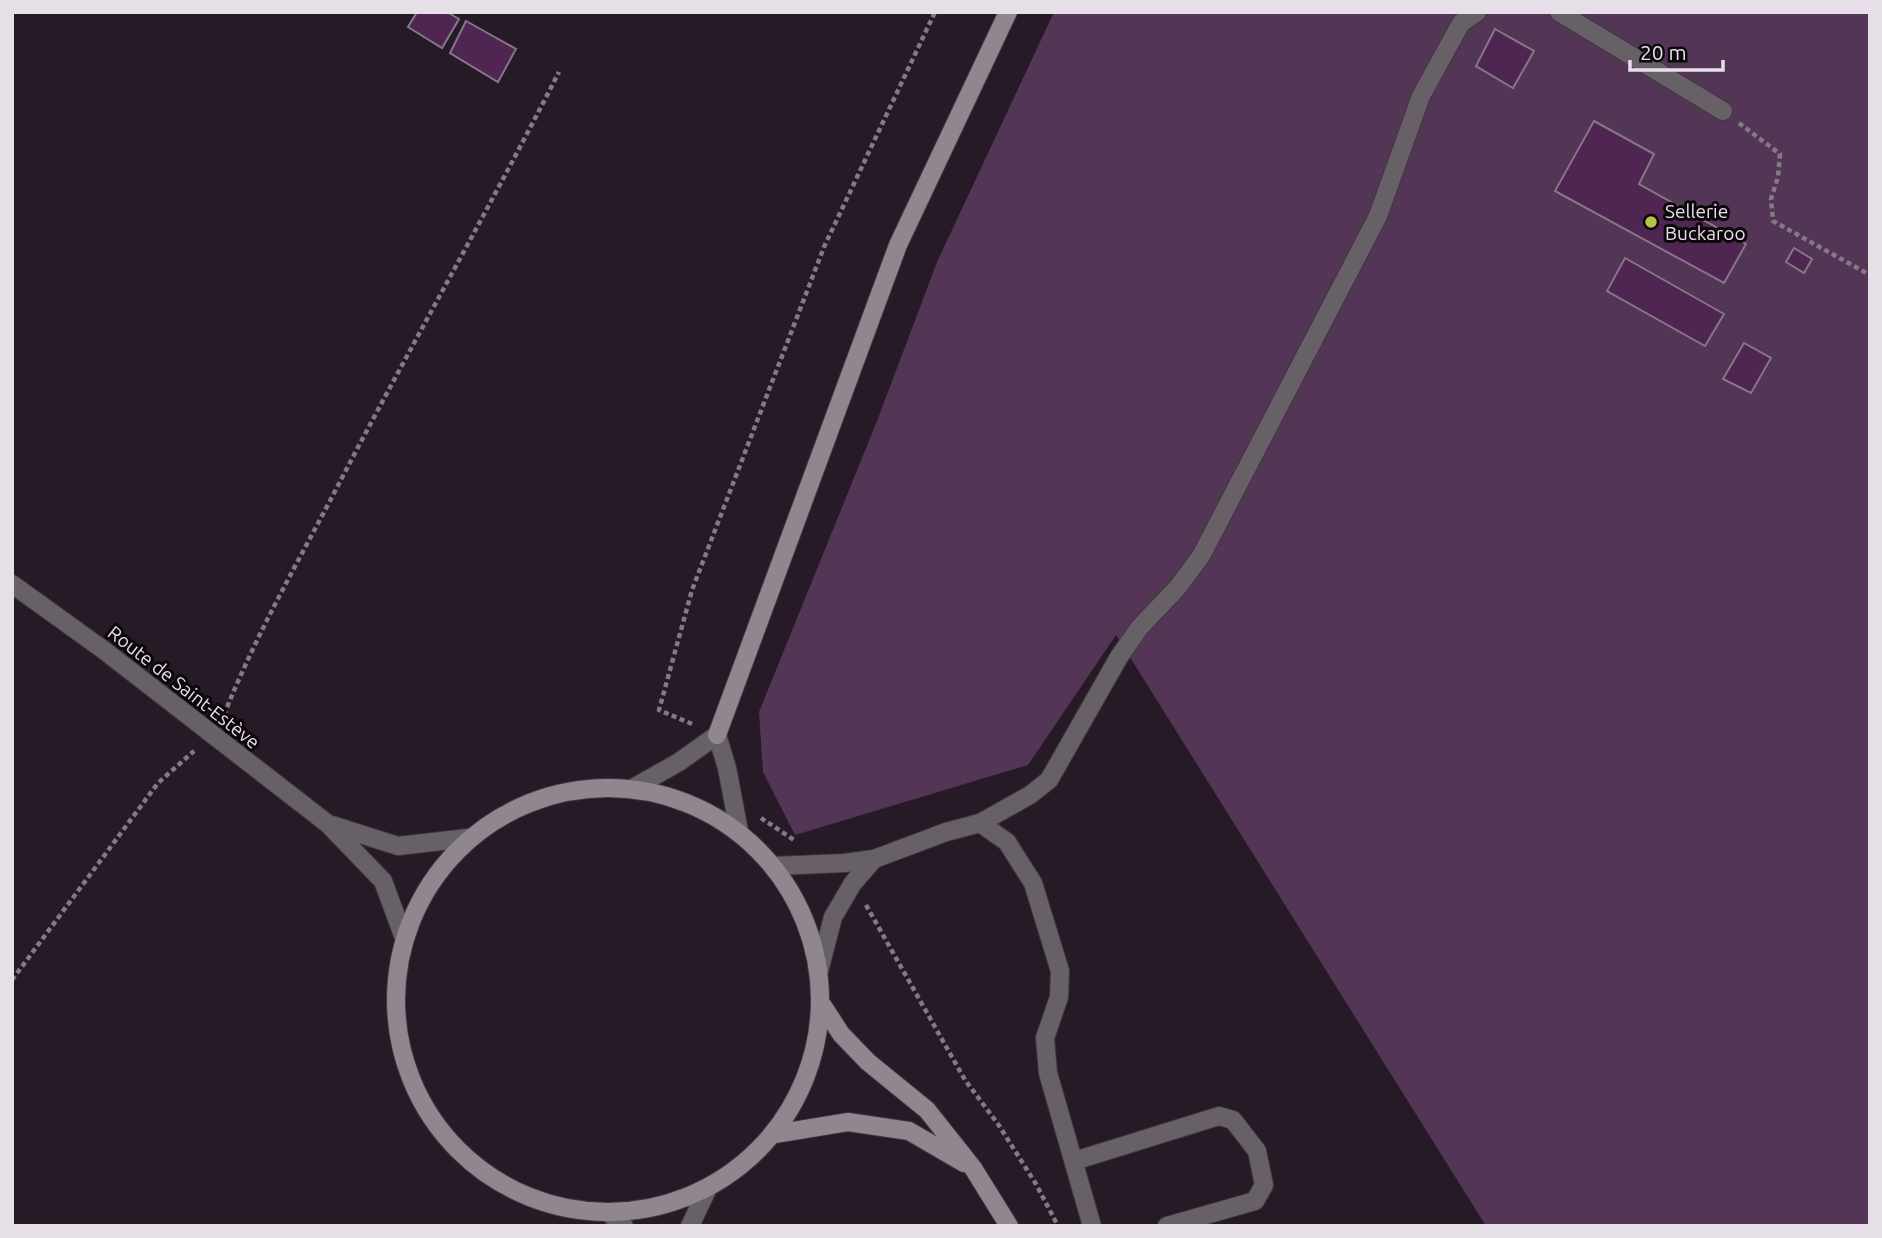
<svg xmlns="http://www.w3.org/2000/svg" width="1882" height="1238" viewBox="0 0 1882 1238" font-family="Ubuntu,sans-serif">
  <rect width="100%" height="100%" fill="#251a26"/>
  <path fill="#533655" d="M1054,12H1870V1226H1486L1116,635L1028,765L795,835L763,772L759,712L877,421L937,262Z"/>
  <path fill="#4f2552" stroke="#857785" stroke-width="2" d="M417,12H447L459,19L442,48L408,27Z
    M466,21L516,49L498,82L450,53Z
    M1495,29L1534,51L1513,88L1476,66Z
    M1594,121L1654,154L1639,184L1746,244L1724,283L1555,191Z
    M1794,248L1812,259L1804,273L1786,262Z
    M1625,258L1724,314L1705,346L1607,291Z
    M1744,343L1771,358L1751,393L1723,379Z"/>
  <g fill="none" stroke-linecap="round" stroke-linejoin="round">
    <g stroke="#403641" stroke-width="20">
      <path id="service" d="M1559,12L1723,111
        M980,823L1030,795L1049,780L1119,657L1140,627L1178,587L1201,556L1378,216L1421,96L1461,23L1477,12
        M611,1215L624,1226
        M690,1226L707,1190"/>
    </g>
    <g stroke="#403641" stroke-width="20">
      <path id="minor" d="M774,866L845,863L874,859L946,832L980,823L1007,842L1033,883L1060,971L1059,997L1045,1038L1048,1073L1092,1226
        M819,971L833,917L853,883L874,859
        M1074,1161L1219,1116L1233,1120L1257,1151L1264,1185L1255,1201L1167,1226"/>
    </g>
    <g stroke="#403641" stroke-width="20">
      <path id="tertiary" d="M12,584L105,651L328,824L383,881L403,935
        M633,788L679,762L717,735L727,768L739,831
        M332,825L398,846L468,838"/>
    </g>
    <g stroke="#403641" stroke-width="20">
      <path id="secondary" d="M717,735L898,245L1008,12
        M396 1000a212 212 0 1 1 424 0a212 212 0 1 1-424 0Z
        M823,1006L841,1034L868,1062L927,1110L973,1168L1009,1226
        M775,1134L848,1122L909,1131L964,1163"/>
    </g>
    <path stroke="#837a84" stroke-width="4.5" stroke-dasharray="5 3.5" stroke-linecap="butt" d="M1739,123L1780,154L1778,177L1771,199L1773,221L1870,275
      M224,715C254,639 294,569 332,497C406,354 486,215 559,72
      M692,724L659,710L692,590L824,247L935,12
      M761,818L794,840
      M866,905L965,1080L998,1124L1036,1184L1058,1226
      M12,980L158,783L194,751"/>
    <use href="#service" stroke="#676167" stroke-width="18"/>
    <use href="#minor" stroke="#676167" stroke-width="18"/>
    <use href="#tertiary" stroke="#676167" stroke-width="18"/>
    <use href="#secondary" stroke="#908690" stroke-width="18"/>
  </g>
  <circle fill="#b6c148" stroke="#0b070b" stroke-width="2.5" cx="1651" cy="222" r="7"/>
  <g text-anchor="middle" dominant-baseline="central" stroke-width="6" stroke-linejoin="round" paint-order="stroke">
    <g font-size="19" fill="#e7dfe7" stroke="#0b070b" text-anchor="start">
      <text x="1665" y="211">Sellerie<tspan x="1665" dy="22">Buckaroo</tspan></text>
    </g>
    <g font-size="19" fill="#e7dfe7" stroke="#0b070b">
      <text transform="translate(184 687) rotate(38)">Route de Saint-Estève</text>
    </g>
  </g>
  <rect width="1882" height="1238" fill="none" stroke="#e7dfe7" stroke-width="28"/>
  <path d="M1630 60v10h93v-10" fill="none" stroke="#e7dfe7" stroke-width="3.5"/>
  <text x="1640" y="60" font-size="21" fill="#e7dfe7" stroke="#0b070b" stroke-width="5" paint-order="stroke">20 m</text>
</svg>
